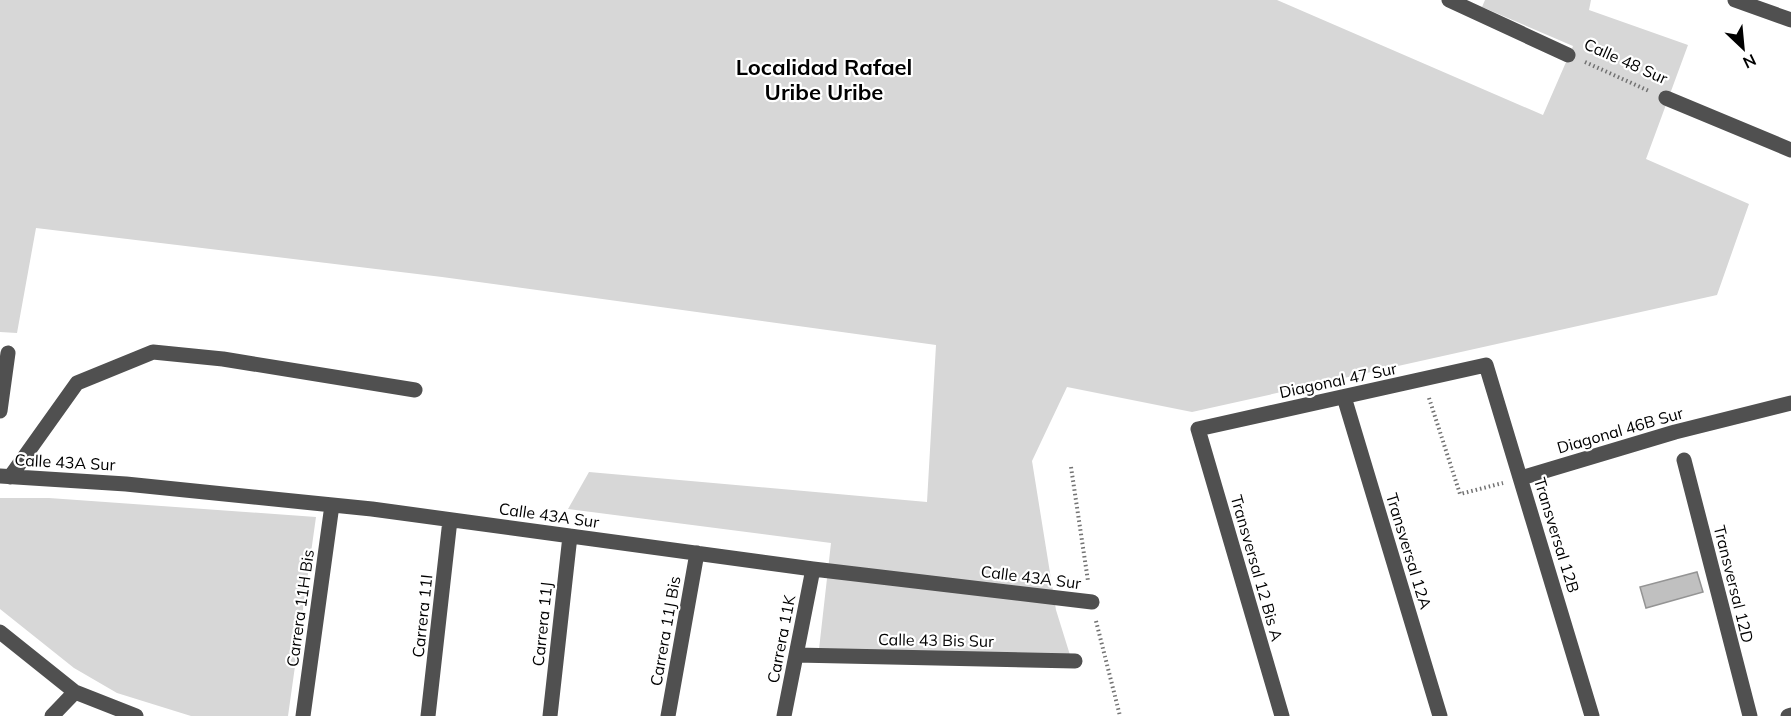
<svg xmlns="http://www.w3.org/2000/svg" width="1791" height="716" viewBox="0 0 1791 716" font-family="Mulish,sans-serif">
  <rect width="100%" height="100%" fill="#fff"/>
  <path fill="#d7d7d7" d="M0,0H1277L1543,115L1573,46L1482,7L1485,0H1591L1589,10L1688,45L1646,159L1749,204L1717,295L1192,412L1067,387L1032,461L1056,610L1070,655L818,658L831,543L568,509L589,472L927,502L936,345L442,277L36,228L17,333L0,332Z
    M0,498H49L316,517L288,716H191L117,693L74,668L0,609Z"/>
  <path fill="#c0c0c0" stroke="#949494" stroke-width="1.5" d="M1697,572L1703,592L1646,608L1640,587Z"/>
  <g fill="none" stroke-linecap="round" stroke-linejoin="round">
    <path stroke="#727272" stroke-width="4" stroke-dasharray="1.5 3" stroke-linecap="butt" d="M1585,62L1649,91
      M1429,398L1460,494L1503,483
      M1071,467L1088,581
      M1096,621L1120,716"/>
    <path stroke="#505050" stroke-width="15" d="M1449,0L1568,55
      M1735,0L1791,20
      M1666,98L1791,150
      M1344,397L1440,716
      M0,411L8,353
      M1684,460L1750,716
      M0,476L126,484L372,509L813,569L1092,602
      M10,477L77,383L153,352L223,359L415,390
      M1521,478L1675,432L1791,403
      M0,632L75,692L136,716
      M796,655L1075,661
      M52,716L75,692
      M303,716L332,505
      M428,716L450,520
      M550,716L570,536
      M668,716L697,553
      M784,716L813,569
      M1282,716L1198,429L1486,365L1592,716
      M1788,716L1791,715"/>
  </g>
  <g text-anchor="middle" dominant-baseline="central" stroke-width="4.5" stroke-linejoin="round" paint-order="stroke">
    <g font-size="16" fill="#000" stroke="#fff">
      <text transform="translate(1626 61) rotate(24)">Calle 48 Sur</text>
      <text transform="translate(1338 380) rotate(-12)">Diagonal 47 Sur</text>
      <text transform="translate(1620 430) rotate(-16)">Diagonal 46B Sur</text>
      <text transform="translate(65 462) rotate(3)">Calle 43A Sur</text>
      <text transform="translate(549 515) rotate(8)">Calle 43A Sur</text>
      <text transform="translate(1557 535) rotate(73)">Transversal 12B</text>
      <text transform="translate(1409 551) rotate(73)">Transversal 12A</text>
      <text transform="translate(1257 568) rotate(74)">Transversal 12 Bis A</text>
      <text transform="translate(1031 577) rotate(7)">Calle 43A Sur</text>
      <text transform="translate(1734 584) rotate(76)">Transversal 12D</text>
      <text transform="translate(300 608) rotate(-82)">Carrera 11H Bis</text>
      <text transform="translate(422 616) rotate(-84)">Carrera 11I</text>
      <text transform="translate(542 624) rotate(-84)">Carrera 11J</text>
      <text transform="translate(665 631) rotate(-80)">Carrera 11J Bis</text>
      <text transform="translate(781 639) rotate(-79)">Carrera 11K</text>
      <text transform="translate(936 640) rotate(1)">Calle 43 Bis Sur</text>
    </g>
    <g font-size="22" font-weight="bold" fill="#000" stroke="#fff">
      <text x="824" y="67">Localidad Rafael<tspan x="824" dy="25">Uribe Uribe</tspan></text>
    </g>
  </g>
  <g transform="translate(1743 48) rotate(154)" stroke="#ffffff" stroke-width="4.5" paint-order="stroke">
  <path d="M0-4.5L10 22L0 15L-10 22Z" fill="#000000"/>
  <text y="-9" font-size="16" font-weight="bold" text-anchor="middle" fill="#000000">N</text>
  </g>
</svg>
